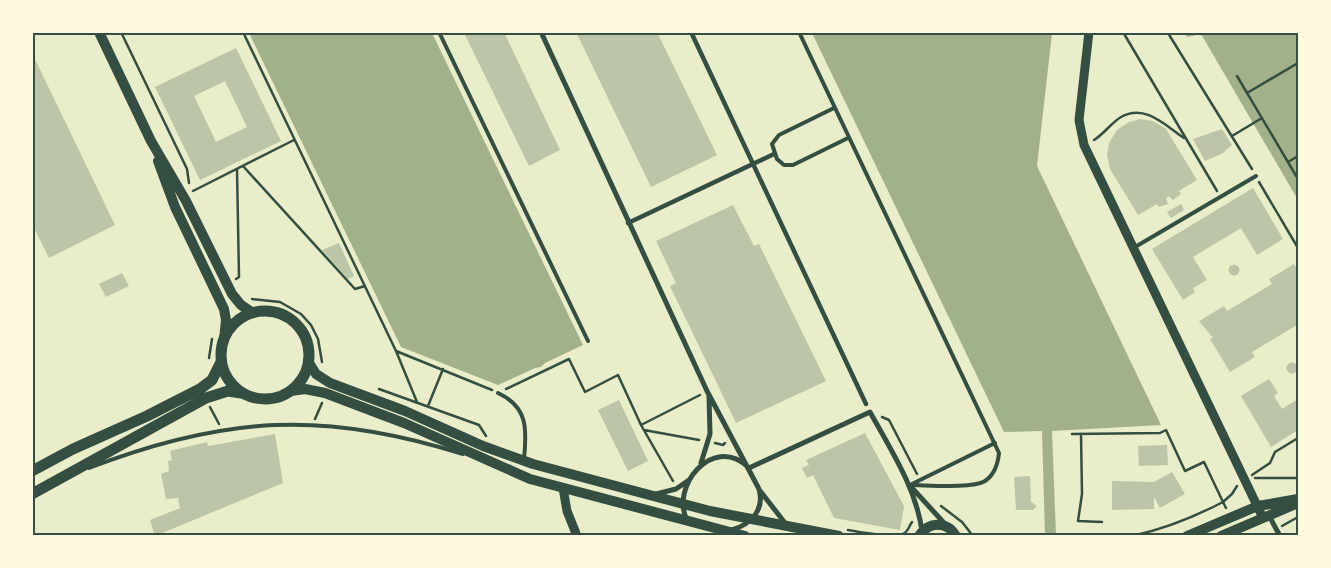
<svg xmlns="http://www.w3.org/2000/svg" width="1331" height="568" viewBox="0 0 1331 568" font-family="Rubik,sans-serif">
  <rect width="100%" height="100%" fill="#e9edc9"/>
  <path fill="#a3b18a" d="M249,33H432L583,345L545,363L541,367L535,368L498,385L401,347Z
    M812,33H1052L1037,166L1161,425L1052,431L1056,535H1045L1042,431L1004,432Z
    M1184,33H1298V200L1201,34L1187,37Z"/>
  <path fill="#bcc5a7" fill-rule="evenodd" d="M471,32H504L560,150L529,166L465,35Z
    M576,32H657L717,155L651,187Z
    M236,48L281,141L200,180L155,87ZM225,81L247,127L216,142L194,96Z
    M32,53L115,225L49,258L32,224Z
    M1140,119L1153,121L1166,129L1197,180L1179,191L1181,194L1173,200L1169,196L1166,198L1168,204L1159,207L1157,204L1138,215L1110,169L1107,155L1109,143L1117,130L1129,122Z
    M1222,129L1232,145L1223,153L1205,161L1193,139Z
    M1253,188L1283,239L1257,255L1241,228L1193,257L1207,280L1193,288L1195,292L1183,300L1152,249Z
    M1181,204L1184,210L1171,218L1167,212Z
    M733,205L754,246L759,244L826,381L736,423L670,286L676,283L656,241Z
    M339,243L354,276L348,279L322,250Z
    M1294,264L1298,271V328L1297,325L1252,352L1255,357L1230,372L1210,339L1213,338L1199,321L1224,306L1227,311L1272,284L1269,279Z
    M1228.5 270a5.5 5.5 0 1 1 11 0a5.5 5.5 0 1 1-11 0Z
    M122,273L129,286L106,297L99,284Z
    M1286.5 368a5.5 5.5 0 1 1 11 0a5.5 5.5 0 1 1-11 0Z
    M1269,379L1278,393L1274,396L1282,409L1298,399V430L1271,447L1241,396Z
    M619,400L648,461L628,471L598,410Z
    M865,433L904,506L900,530L834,518L813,475L807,478L802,468L809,465L806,460Z
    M275,434L283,483L155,536L150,520L180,508L178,498L166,499L161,474L169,471L168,461L172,460L170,451L207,442L208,446Z
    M1167,445L1168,465L1139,466L1138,446Z
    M1172,472L1185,494L1160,508L1154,497V509L1112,510V481L1154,482Z
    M1030,476L1031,502L1037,506L1033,510H1016L1014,477Z"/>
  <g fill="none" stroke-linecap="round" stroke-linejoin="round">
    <path stroke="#344e41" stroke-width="2.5" d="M121,32L187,169L189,183
      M243,32L396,351L417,402
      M1123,32L1217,191
      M1162,32L1168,33L1252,169
      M1237,76L1298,179
      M1247,93L1298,63
      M1232,136L1262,118
      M1094,140C1104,134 1111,123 1121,117C1145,103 1166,126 1184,138
      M1288,162L1298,156
      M243,166L355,289L365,286
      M1259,182L1298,248
      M193,191L294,140
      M236,279L239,277L237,169
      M252,299L280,302L301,314L311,325L318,339L322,362
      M396,351L492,390
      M209,358L212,339
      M379,389L479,425L486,436
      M506,389L569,359L585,392L618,375L641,425L700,395
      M428,406L443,369
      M210,407L219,424
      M882,417L889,420L917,474
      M315,419L322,403
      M641,425L673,481
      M644,430L699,440
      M1072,434L1160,433L1166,430L1185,471L1204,462L1223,502L1232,494L1237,486
      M1081,434L1082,494L1078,521L1102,522
      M715,443L723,445L725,443
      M1252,475L1270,463L1275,452L1298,438
      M1255,478H1298
      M941,506L962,522L973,536
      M1282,526L1298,517
      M848,530C859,532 894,538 903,534C908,532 909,526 912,522
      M1132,536C1165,529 1194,517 1223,502L1226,508"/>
    <path stroke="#344e41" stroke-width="4" d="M439,32L588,341
      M799,32L999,453C998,463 994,475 985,481C972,489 927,485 910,485
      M834,108L779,135L772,144L777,159L784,165H793L848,138
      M1135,247L1256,176
      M498,393C528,407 527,429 524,459
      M89,468C224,416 324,410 463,454
      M912,484L995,443"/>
    <path stroke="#344e41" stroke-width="4.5" d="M691,32L866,404
      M628,223L774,154"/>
    <path stroke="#344e41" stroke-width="5" d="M541,32L707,391L759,489C765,510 751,524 732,530
      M701,463L710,434L709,396
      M749,468L870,412C891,450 916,488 922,531
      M913,489L945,524
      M761,492L785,523
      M656,494L676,489L689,480
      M1268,514L1280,536
      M687,520C670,487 712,435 747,466"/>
    <path stroke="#344e41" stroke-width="9" d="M1089,32L1079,120L1084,145L1263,518
      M563,488L567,511L577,536"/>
    <path stroke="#344e41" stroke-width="10" d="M99,32L151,141L186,201L232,294L241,305L253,313
      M158,161L175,207L224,309L226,320L224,340
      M308,361L316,374L330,383L405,411L483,446L533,464L710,511L839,536
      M291,391L305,389L325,393L404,423L530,479L745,536
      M919,536C929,521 947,521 956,536
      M1187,536L1258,506L1298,499
      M1221,536L1298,503"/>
    <path stroke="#344e41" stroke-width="11" d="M221 355a44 44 0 1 1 88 0a44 44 0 1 1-88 0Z
      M32,471L73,449L147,416L200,389L212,380L221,362
      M32,494L206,398L228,391L241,393"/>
  </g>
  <rect width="1331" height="568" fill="none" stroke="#fefae0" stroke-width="68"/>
  <rect x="34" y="34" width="1263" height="500" fill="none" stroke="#344e41" stroke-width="2"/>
</svg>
